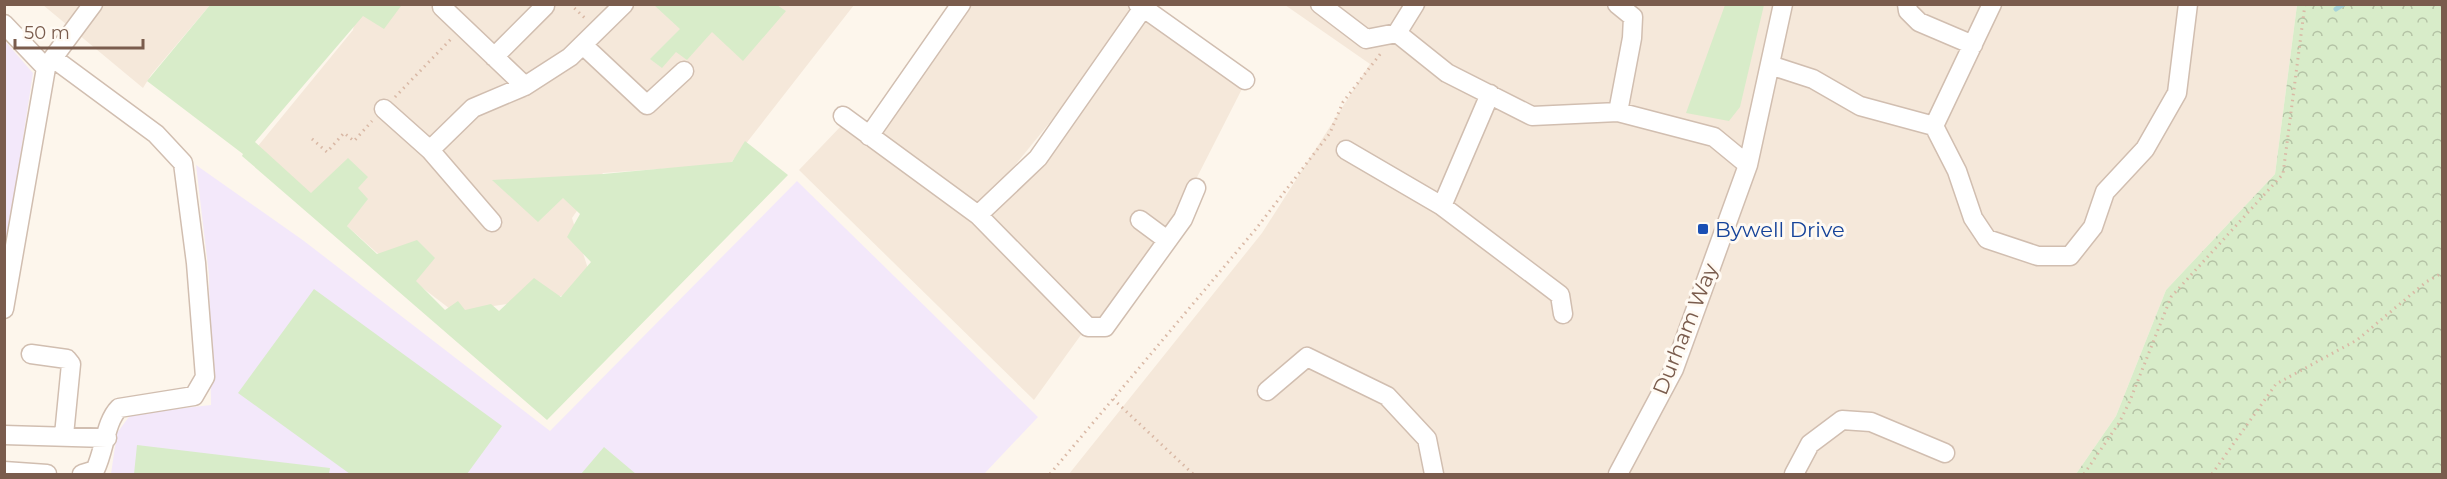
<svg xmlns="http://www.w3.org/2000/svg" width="2447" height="479" viewBox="0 0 2447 479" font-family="Montserrat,sans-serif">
  <defs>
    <pattern id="park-crowns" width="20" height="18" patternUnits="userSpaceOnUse" patternTransform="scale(1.5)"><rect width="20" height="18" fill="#d8ecc9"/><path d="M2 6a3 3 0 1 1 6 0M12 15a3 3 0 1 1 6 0" fill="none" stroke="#b4c2a5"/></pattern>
  </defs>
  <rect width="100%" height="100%" fill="#fdf6ec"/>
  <path fill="#f5e8da" d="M1138,4L1143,8L976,213L876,134L971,5Z
    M43,5H210L151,75L143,88Z
    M358,5H854L730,164L603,173L572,218L589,272L567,295L454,312L376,252L258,146L353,30Z
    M1285,5H2297L2275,174L2166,290L2116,416L2076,474H1069L1262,233L1370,64Z
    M1142,16L1244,85L1190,191L1166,233L1142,215L1131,224L1161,242L1103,322H1083L987,216Z
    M842,125L971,220L1083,332L1034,400L799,170Z"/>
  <path fill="#f3e8fa" d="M5,41L33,73L5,256Z
    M196,165L304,241L550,431L797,181L1038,417L984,474H111L117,433L131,414L211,405L209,275Z"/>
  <path fill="#d8ecc9" d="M210,5L401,6L384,29L363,16L255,142L311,193L348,158L368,177L358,188L368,199L347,226L377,254L417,240L435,258L416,281L445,310L458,301L465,310L491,304L499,311L534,278L561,297L591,262L567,237L580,214L563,198L538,222L492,180L603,174L732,162L745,141L788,175L547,420L242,156L243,154L147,81Z
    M654,5H777L786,11L743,61L712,32L687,60L676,52L662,68L650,59L680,29Z
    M1725,5H1764L1740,107L1729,121L1686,113Z
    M314,289L502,426L467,474H350L238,393Z
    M137,445L330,468L329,474H134Z
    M604,447L636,474H581Z"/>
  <path fill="url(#park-crowns)" d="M2297,5H2442V474H2076L2116,416L2166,290L2275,174Z"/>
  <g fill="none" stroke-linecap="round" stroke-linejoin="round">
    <path stroke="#a5d3da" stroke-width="5" d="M2336,9L2344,4"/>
    <g stroke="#d1beb0" stroke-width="21">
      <path id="minor" d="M1138,4L1245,80
        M1320,4L1366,39L1397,33L1447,73L1532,116L1618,112L1714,137L1748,165
        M1617,4L1633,17L1632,38L1618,112
        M1907,4L1908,11L1919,22L1973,45
        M442,7L525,86
        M1143,8L1038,158L978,215L1088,327H1105L1183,219L1196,188
        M4,24L46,68L4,309
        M1397,33L1415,4
        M583,45L647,105L684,71
        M494,57L545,6
        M53,58L156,134L183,163L196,263L205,377L194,396L119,408C105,422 105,450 95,470L82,474
        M1770,65L1813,79L1860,106L1934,126L1992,4
        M47,66L93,4
        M384,109L430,150L492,222
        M843,116L978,215
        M1934,126L1957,171L1973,218L1987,239L2038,256H2070L2093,227L2105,192L2145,149L2177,93L2188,4
        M869,136L961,4
        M430,150L473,108L525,86L570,57L624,4
        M1346,150L1442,206L1560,295L1563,314
        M1442,206L1490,94
        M1140,220L1167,240
        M31,354L67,359L71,364L64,435
        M1267,391L1307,357L1387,396L1427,439L1434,474
        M4,435L107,438
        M4,471L47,474
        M1618,474L1674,369L1748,165L1783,4
        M1794,474L1810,444L1842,420L1871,422L1945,453"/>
    </g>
    <path stroke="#d9b8a5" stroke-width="3" stroke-dasharray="1.5 4.5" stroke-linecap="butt" d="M570,4L587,20
      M395,97L451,39
      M312,139L327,152L344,133L354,141L372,121
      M1113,399L1193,474
      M1050,474L1255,230L1330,133L1343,102L1381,53
      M2084,474L2119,423L2129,403L2171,297L2283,174L2305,4
      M2212,474L2276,384L2357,340L2426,282L2442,273"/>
    <use href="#minor" stroke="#fff" stroke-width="18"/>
  </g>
  <rect fill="#1a4fb4" stroke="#fffaf3" stroke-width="2" x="1697" y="223" width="12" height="12" rx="3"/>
  <g text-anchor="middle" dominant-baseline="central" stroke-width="6" stroke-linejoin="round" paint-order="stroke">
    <g font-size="21" fill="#164399" stroke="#fffaf3" text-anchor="start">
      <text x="1715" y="229">Bywell Drive</text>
    </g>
    <g font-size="21" fill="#7a5c4d" stroke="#fffaf3">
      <text transform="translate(1685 329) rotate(-68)">Durham Way</text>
    </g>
  </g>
  <rect width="2447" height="479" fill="none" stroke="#7a5c4d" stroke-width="12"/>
  <path d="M15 39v9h128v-9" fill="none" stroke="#7a5c4d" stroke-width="3"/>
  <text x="24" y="39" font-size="18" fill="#7a5c4d" stroke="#fffaf3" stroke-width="4.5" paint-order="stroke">50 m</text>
</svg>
